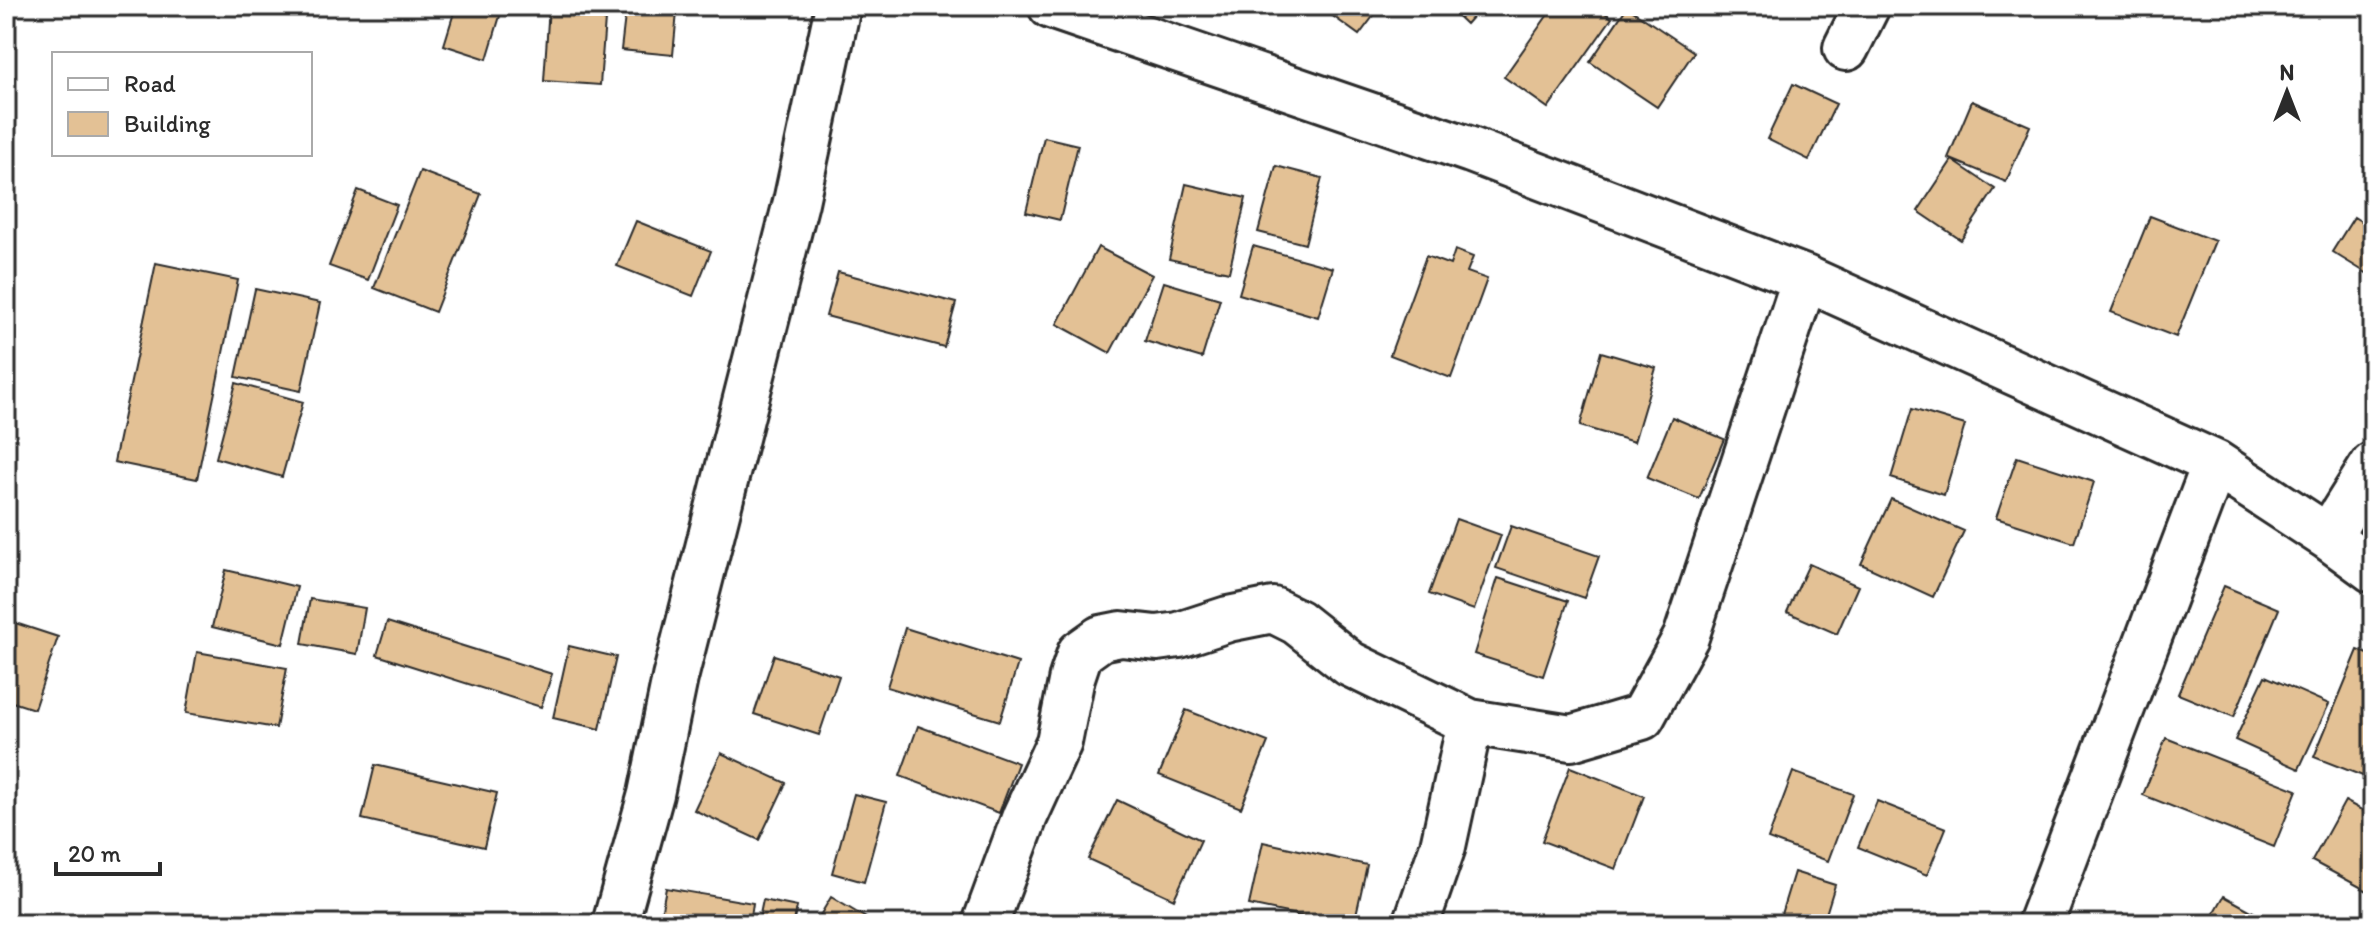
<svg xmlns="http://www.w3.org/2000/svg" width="2379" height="930" viewBox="0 0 2379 930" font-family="Itim,sans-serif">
  <rect width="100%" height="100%" fill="#fff"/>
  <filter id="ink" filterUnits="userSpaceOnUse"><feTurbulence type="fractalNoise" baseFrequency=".0125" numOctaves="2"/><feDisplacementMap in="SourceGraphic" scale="16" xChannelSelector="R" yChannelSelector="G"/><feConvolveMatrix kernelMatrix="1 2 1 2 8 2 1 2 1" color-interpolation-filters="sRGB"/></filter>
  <g filter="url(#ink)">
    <path fill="#e3c195" stroke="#2b2b2b" stroke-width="2" d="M456,6H503L487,59L444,45Z
      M549,6H606L600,85L544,81Z
      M1319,6H1381L1359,35Z
      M1447,6H1482L1466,24Z
      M1554,6H1595L1612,18L1548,108L1504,77Z
      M626,7L677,12L673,55L621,50Z
      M1627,7L1694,52L1657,107L1590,62Z
      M1793,84L1836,104L1809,160L1767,139Z
      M1972,101L2030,126L2006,182L1948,158Z
      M1044,137L1078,145L1060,220L1026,212Z
      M1952,160L1995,189L1961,240L1918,211Z
      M1276,166L1322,178L1305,244L1258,232Z
      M420,171L481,194L435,312L374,288Z
      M1186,184L1246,198L1229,272L1169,259Z
      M358,190L397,205L368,280L329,266Z
      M2150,216L2215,241L2176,337L2111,312Z
      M2354,217L2373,229V277L2332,252Z
      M636,221L711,251L693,296L617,266Z
      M1253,246L1333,268L1318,317L1239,294Z
      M1098,247L1152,275L1110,353L1057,324Z
      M1455,250L1473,257L1467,272L1487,279L1451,378L1390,355L1426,256L1450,265Z
      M156,263L238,280L197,479L114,462Z
      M838,272L956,303L944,347L826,316Z
      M1164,282L1220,299L1202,358L1145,341Z
      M255,289L320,303L301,391L236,377Z
      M1601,352L1656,368L1634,442L1580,426Z
      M236,383L303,402L282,477L216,458Z
      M1912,409L1965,425L1944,495L1891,478Z
      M1672,417L1724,439L1699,499L1647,478Z
      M2017,457L2094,482L2074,543L1996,518Z
      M1891,499L1964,531L1933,597L1861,564Z
      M1456,519L1501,535L1474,610L1429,594Z
      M1511,526L1599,556L1584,598L1496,568Z
      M1809,564L1858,586L1837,634L1787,612Z
      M226,570L297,587L283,644L212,627Z
      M1498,578L1568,601L1543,676L1474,654Z
      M2224,586L2279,609L2234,717L2178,694Z
      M310,599L365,608L357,654L302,644Z
      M6,620L58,637L34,709L6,700Z
      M387,622L552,674L541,707L377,655Z
      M905,628L1018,663L1000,721L887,687Z
      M569,646L616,657L600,729L553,718Z
      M2358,650L2373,656V780L2314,757Z
      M197,652L287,668L276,728L186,713Z
      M774,655L839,676L819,735L754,714Z
      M2265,676L2329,704L2299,769L2235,740Z
      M1186,710L1268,742L1241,808L1159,775Z
      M918,726L1018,763L999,813L900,776Z
      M2166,738L2297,790L2274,847L2143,795Z
      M721,753L786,783L759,840L694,810Z
      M375,765L497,793L484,847L362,819Z
      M1570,767L1644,796L1616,869L1542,841Z
      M1793,772L1853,794L1828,861L1768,839Z
      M854,794L886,802L864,882L832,873Z
      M1117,800L1201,840L1174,899L1088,859Z
      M1877,801L1946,828L1927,875L1858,847Z
      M2345,801L2373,816V894L2312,861Z
      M1263,842L1367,865L1354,924H1339L1249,905Z
      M1794,872L1835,885L1823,924H1778Z
      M666,888L753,903L750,924H659Z
      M2224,896L2275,924H2208Z
      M831,897L876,924H815Z
      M763,900L797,907L793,924H758Z"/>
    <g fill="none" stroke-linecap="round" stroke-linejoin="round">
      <g stroke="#2b2b2b" stroke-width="50">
        <path id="minor" d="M1051,6L1471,150L1805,278L2215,463L2328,537L2373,570
          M1846,48L1867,6
          M2328,537L2373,465
          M615,924L651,794L675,678L796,202L838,6
          M985,924L1025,816L1059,742L1072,677L1080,653L1101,638L1121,634L1157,638L1179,635L1228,619L1273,610L1297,622L1350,664L1470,722L1571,738L1642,717L1686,637L1805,278
          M1416,924L1443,846L1470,722
          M2040,924L2215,463"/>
      </g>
      <use href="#minor" stroke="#fff" stroke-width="44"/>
    </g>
  </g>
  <rect width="2379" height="930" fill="none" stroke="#fff" stroke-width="32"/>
  <rect x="16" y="16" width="2347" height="898" fill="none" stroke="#2b2b2b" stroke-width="3" filter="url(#ink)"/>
  <rect x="52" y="52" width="260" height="104" fill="#ffffff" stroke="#aaaaaa" stroke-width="2"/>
  <rect x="68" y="78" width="40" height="12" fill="#ffffff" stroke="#aaaaaa" stroke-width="2"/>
  <text x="124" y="92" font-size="24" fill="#2b2b2b">Road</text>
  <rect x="68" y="112" width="40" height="24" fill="#e3c195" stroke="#aaaaaa" stroke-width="2"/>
  <text x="124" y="132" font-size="24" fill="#2b2b2b">Building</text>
  <g transform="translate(2287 92)" stroke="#ffffff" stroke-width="6" paint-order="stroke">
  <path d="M0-6L14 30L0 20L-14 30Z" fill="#2b2b2b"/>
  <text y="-12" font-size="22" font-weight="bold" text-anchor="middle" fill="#2b2b2b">N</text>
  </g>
  <path d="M56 862v12h104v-12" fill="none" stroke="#2b2b2b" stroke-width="4"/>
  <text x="68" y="862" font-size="24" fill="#2b2b2b" stroke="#ffffff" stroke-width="6" paint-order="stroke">20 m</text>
</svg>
